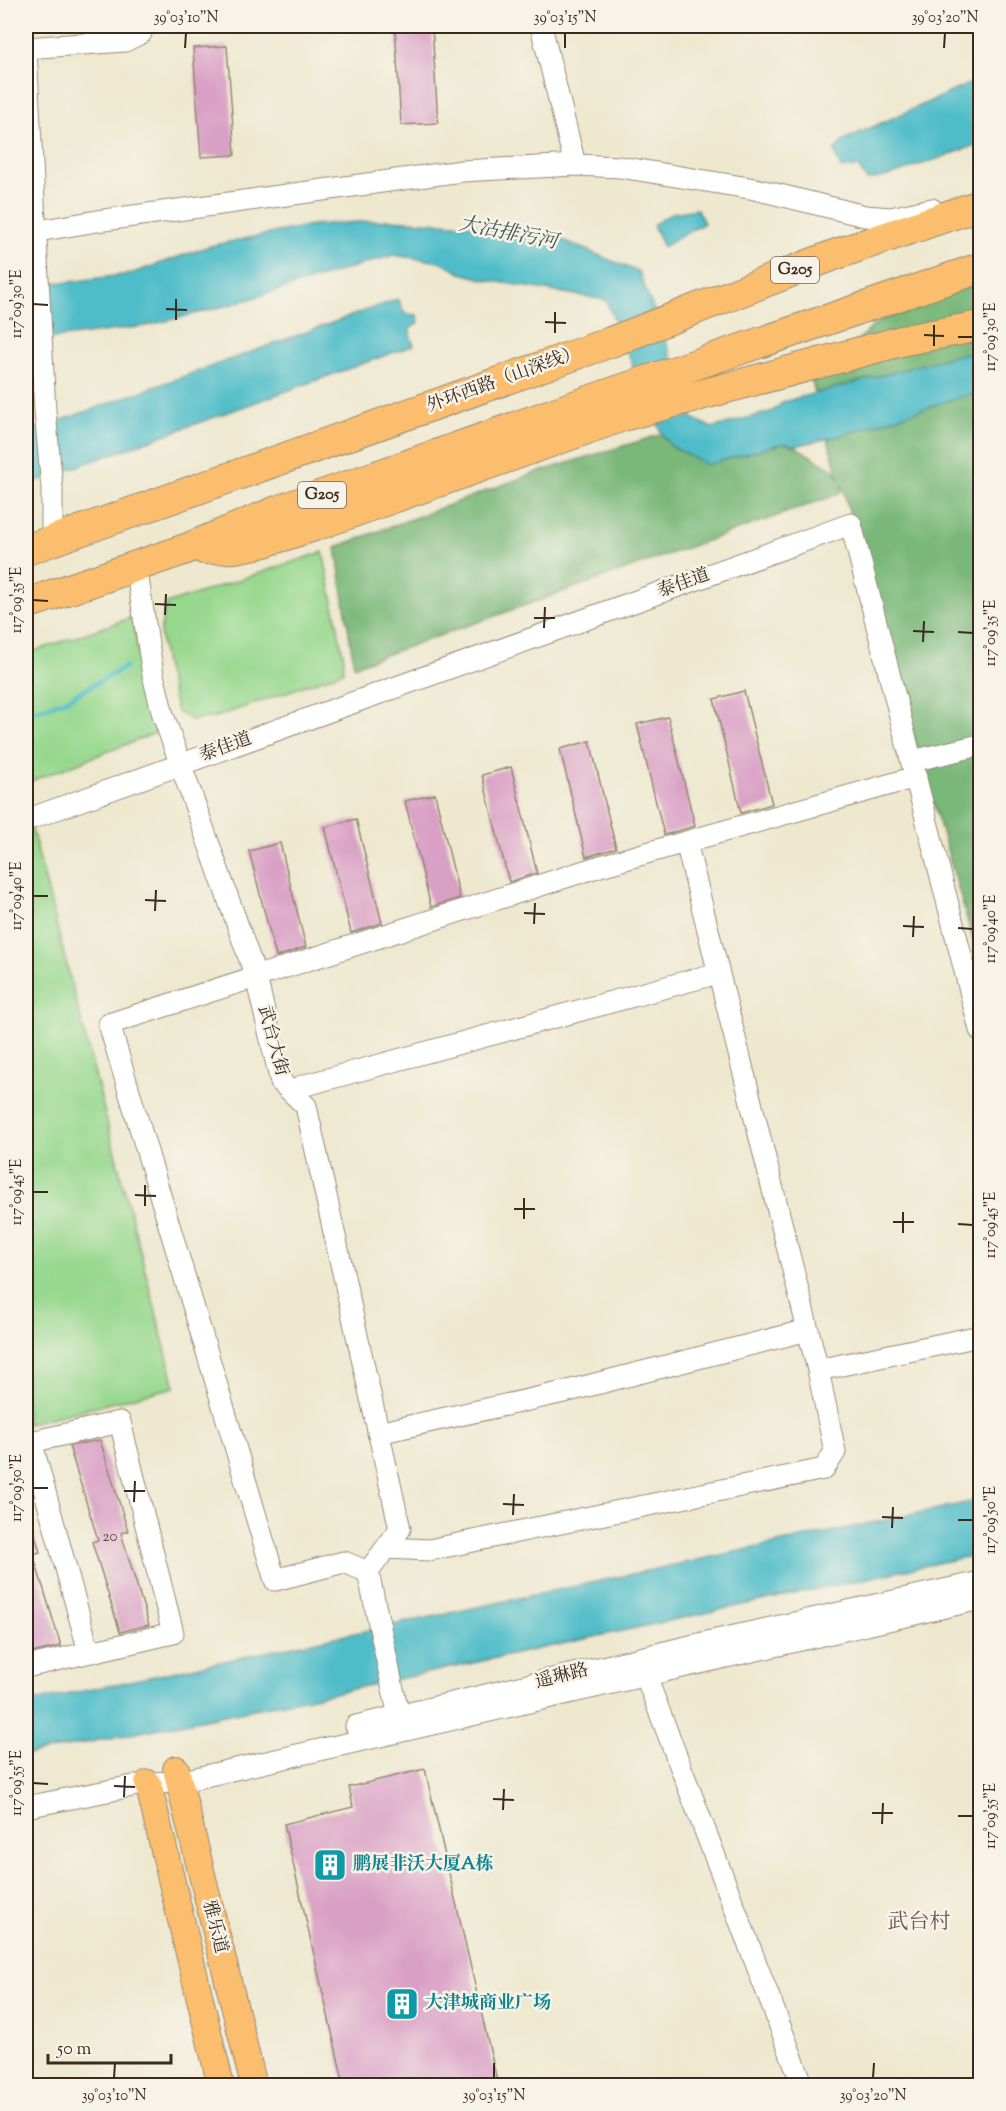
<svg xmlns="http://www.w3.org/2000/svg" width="1006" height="2111" viewBox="0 0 1006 2111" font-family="'Sorts Mill Goudy','Noto Serif SC',serif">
  <rect width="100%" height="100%" fill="#f7f3e8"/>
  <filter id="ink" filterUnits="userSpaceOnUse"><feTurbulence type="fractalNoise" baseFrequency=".0167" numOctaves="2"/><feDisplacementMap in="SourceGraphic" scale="12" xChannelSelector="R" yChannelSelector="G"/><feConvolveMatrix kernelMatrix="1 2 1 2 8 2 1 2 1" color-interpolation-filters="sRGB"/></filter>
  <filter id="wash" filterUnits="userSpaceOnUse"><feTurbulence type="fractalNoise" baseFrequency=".008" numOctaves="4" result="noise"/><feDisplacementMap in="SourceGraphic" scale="24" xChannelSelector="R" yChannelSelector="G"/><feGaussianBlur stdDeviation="1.35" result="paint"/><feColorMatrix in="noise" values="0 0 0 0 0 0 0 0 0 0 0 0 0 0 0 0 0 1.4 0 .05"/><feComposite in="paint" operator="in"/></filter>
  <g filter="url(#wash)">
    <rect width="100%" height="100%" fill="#eee8cf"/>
    <path fill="#97d88e" stroke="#698156" stroke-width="1.5" d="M323,552L344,659L343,672L216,717L191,720L177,712L165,664L160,632L166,604Z
      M133,617L141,673L156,733L26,783V654Z
      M26,806L175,1387L26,1424Z"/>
    <path fill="#79b879" stroke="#5a714c" stroke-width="1.5" d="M980,283V964L842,486L839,494L354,666L336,547L532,474L662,434L671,446L748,452L784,443L795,446L836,472L839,479L812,382L879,321Z"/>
    <path fill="#50bdc9" stroke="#467474" stroke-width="1.5" d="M980,79V144L885,177L867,180L858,167L841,169L834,150L846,139Z
      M697,209L704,223L663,247L653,225L672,213Z
      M390,220L489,226L552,236L639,272L669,350L692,418L712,428L773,411L783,402L980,349V391L839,436L795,446L784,443L707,465L671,446L662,434L606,300L487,280L461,273L441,262L393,255L233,304L146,326L26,342V284L69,282L130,274L210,246L312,225Z
      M398,299L405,314L417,315L419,322L410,329V335L414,345L26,485V433Z
      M980,1500V1554L338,1692L26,1755V1703Z"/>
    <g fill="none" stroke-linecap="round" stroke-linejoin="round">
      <path stroke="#50bdc9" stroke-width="5" d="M26,714L66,700L125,667"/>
    </g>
    <g id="blocks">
      <path fill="#d99fc5" d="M395,26H432L438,123L401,125Z
        M227,46L235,155L201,157L193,48Z
        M744,691L772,804L741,813L714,699Z
        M668,717L695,826L664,835L637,724Z
        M590,741L616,848L586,857L560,749Z
        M511,767L537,873L509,882L482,775Z
        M435,794L460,898L431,907L405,801Z
        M356,819L382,923L351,933L325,827Z
        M280,843L306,947L276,957L249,851Z
        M100,1440L128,1531L121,1533L149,1625L120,1632L92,1542L98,1540L69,1446Z
        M29,1515L40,1552L33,1554L61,1646L31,1653L26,1635V1516Z
        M425,1769L498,2085H344L284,1824L353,1807L349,1787Z"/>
    </g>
  </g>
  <g filter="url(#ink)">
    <use href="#blocks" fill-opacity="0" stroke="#948976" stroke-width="1.5"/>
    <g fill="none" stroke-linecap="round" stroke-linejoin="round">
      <g stroke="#948976" stroke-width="23">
        <path id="minor" d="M541,26L575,165
          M26,48L125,41L141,33V26
          M26,49L45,411L52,488V541
          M26,233L97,221L462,171L575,165L620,167L755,189L865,216L891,218L932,209
          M136,566L153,675L163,715L256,977L281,1082L306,1106L400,1529L368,1572L402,1731
          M912,761L980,745
          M26,820L851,524L980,1030
          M294,1094L302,1086L718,973
          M818,1370L980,1336
          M378,1433L564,1392L808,1330
          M31,1441L89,1652
          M26,1443L120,1422L173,1633L26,1667
          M386,1548L429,1550L824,1469L835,1452L818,1370L686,842
          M368,1572L344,1562L275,1580L109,1024L597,867L916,777
          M642,1661L645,1674L803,2086
          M356,1726L703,1643L980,1582
          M26,1807L148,1783L179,1782L980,1599"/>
      </g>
      <g stroke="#948976" stroke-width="28">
        <path id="major" d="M176,1769L254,2086
          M148,1783L221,2086"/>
      </g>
      <g stroke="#948976" stroke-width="32">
        <path id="highway" d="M204,549L234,548L261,543L314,526L626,415L905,340L980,326
          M26,550L611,342L834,255L980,205
          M26,604L186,549L277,511L620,390L980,268"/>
      </g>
      <use href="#minor" stroke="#fff" stroke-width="21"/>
      <use href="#major" stroke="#fbbe6e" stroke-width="26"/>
      <use href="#highway" stroke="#fbbe6e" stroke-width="30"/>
    </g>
  </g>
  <path fill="none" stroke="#3b2a1e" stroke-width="2" d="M185,48L186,33M565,48V33M944,48L945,33M33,304L48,305M166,309L187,310M176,320V299M545,322L566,323M555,333V312M924,335L944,336M958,337H973M934,346V325M33,600L48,601M155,604L176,605M165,615L166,594M534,618H555M544,628L545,607M913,631L934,632M958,632L973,633M923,642L924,621M33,896H48M145,900L166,901M155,911L156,890M524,913L545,914M534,924L535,903M903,926L924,927M958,928L973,929M913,937L914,916M33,1192H48M135,1195L156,1196M145,1206V1185M514,1209H535M524,1219V1198M893,1222H914M958,1224L973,1225M903,1233V1212M33,1488H48M124,1491H145M134,1502L135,1481M503,1504L524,1505M513,1515L514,1494M882,1517L903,1518M958,1520H973M892,1528L893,1507M33,1783L48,1784M114,1786L135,1787M124,1797L125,1776M493,1799L514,1800M503,1810L504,1789M872,1813H893M958,1816H973M882,1824L883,1803M114,2078L115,2063M494,2078V2063M873,2078L874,2063"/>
  <defs>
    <g id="building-square" transform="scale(1.725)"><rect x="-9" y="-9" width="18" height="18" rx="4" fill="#0f9aa8" stroke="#f7f3e8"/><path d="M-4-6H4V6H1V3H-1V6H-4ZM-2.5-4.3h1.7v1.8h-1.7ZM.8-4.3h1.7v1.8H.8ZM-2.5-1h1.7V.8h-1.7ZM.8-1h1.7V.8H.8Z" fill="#fff"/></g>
  </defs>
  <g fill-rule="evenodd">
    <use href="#building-square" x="330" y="1865"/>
    <use href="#building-square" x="402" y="2004"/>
  </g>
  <g text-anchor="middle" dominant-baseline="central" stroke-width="5" stroke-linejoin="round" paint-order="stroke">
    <g font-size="15" fill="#624748">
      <text x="110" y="1537">20</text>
    </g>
    <g fill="#f7f3e8" stroke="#73665b" stroke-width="1.5">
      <rect x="771" y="257" width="48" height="26" rx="4.5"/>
      <rect x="298" y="482" width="48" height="26" rx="4.5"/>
    </g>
    <g font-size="16" font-weight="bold" fill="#3b2a1e">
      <text x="795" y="270">G205</text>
      <text x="322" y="495">G205</text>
    </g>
    <g font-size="18" fill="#3b2a1e" stroke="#f7f3e8">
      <text transform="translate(504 380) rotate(-20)">外环西路（山深线）</text>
      <text transform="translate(684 584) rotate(-20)">泰佳道</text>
      <text transform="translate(226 748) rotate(-20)">泰佳道</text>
      <text transform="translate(272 1041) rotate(75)">武台大街</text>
      <text transform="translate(562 1677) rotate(-14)">遥琳路</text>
      <text transform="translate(214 1927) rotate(76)">雅乐道</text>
    </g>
    <g font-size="18" font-weight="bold" fill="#0d838f" stroke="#f7f3e8" text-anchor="start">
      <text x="353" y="1865">鹏展非沃大厦A栋</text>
      <text x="425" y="2004">大津城商业广场</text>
    </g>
    <g font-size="20" font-style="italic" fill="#415651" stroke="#f7f3e8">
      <text transform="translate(508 234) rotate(11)">大沽排污河</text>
    </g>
    <g font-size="21" fill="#725358" stroke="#f7f3e8">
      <text x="919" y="1923">武台村</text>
    </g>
  </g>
  <rect width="1006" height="2111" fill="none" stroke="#f7f3e8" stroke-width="66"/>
  <path d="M48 2054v9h123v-9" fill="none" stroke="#3b2a1e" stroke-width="3"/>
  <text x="57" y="2054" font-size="18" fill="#3b2a1e" stroke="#f7f3e8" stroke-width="4.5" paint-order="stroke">50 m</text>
  <rect x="33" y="33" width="940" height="2045" fill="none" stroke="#3b2a1e" stroke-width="2"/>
  <g font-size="15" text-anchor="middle" fill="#3b2a1e">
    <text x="186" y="22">39°03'10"N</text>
    <text x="565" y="22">39°03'15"N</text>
    <text x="945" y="22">39°03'20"N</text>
    <text transform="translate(16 304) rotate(-90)" y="5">117°09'30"E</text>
    <text transform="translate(990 337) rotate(-90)" y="5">117°09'30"E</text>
    <text transform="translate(16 600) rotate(-90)" y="5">117°09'35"E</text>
    <text transform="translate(990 633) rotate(-90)" y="5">117°09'35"E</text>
    <text transform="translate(16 896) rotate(-90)" y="5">117°09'40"E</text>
    <text transform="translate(990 929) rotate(-90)" y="5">117°09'40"E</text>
    <text transform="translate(16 1192) rotate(-90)" y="5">117°09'45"E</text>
    <text transform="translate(990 1225) rotate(-90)" y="5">117°09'45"E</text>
    <text transform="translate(16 1488) rotate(-90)" y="5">117°09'50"E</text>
    <text transform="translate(990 1520) rotate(-90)" y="5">117°09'50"E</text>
    <text transform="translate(16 1783) rotate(-90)" y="5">117°09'55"E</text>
    <text transform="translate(990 1816) rotate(-90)" y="5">117°09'55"E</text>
    <text x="114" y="2100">39°03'10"N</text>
    <text x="494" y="2100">39°03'15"N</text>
    <text x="873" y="2100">39°03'20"N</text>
  </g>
</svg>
